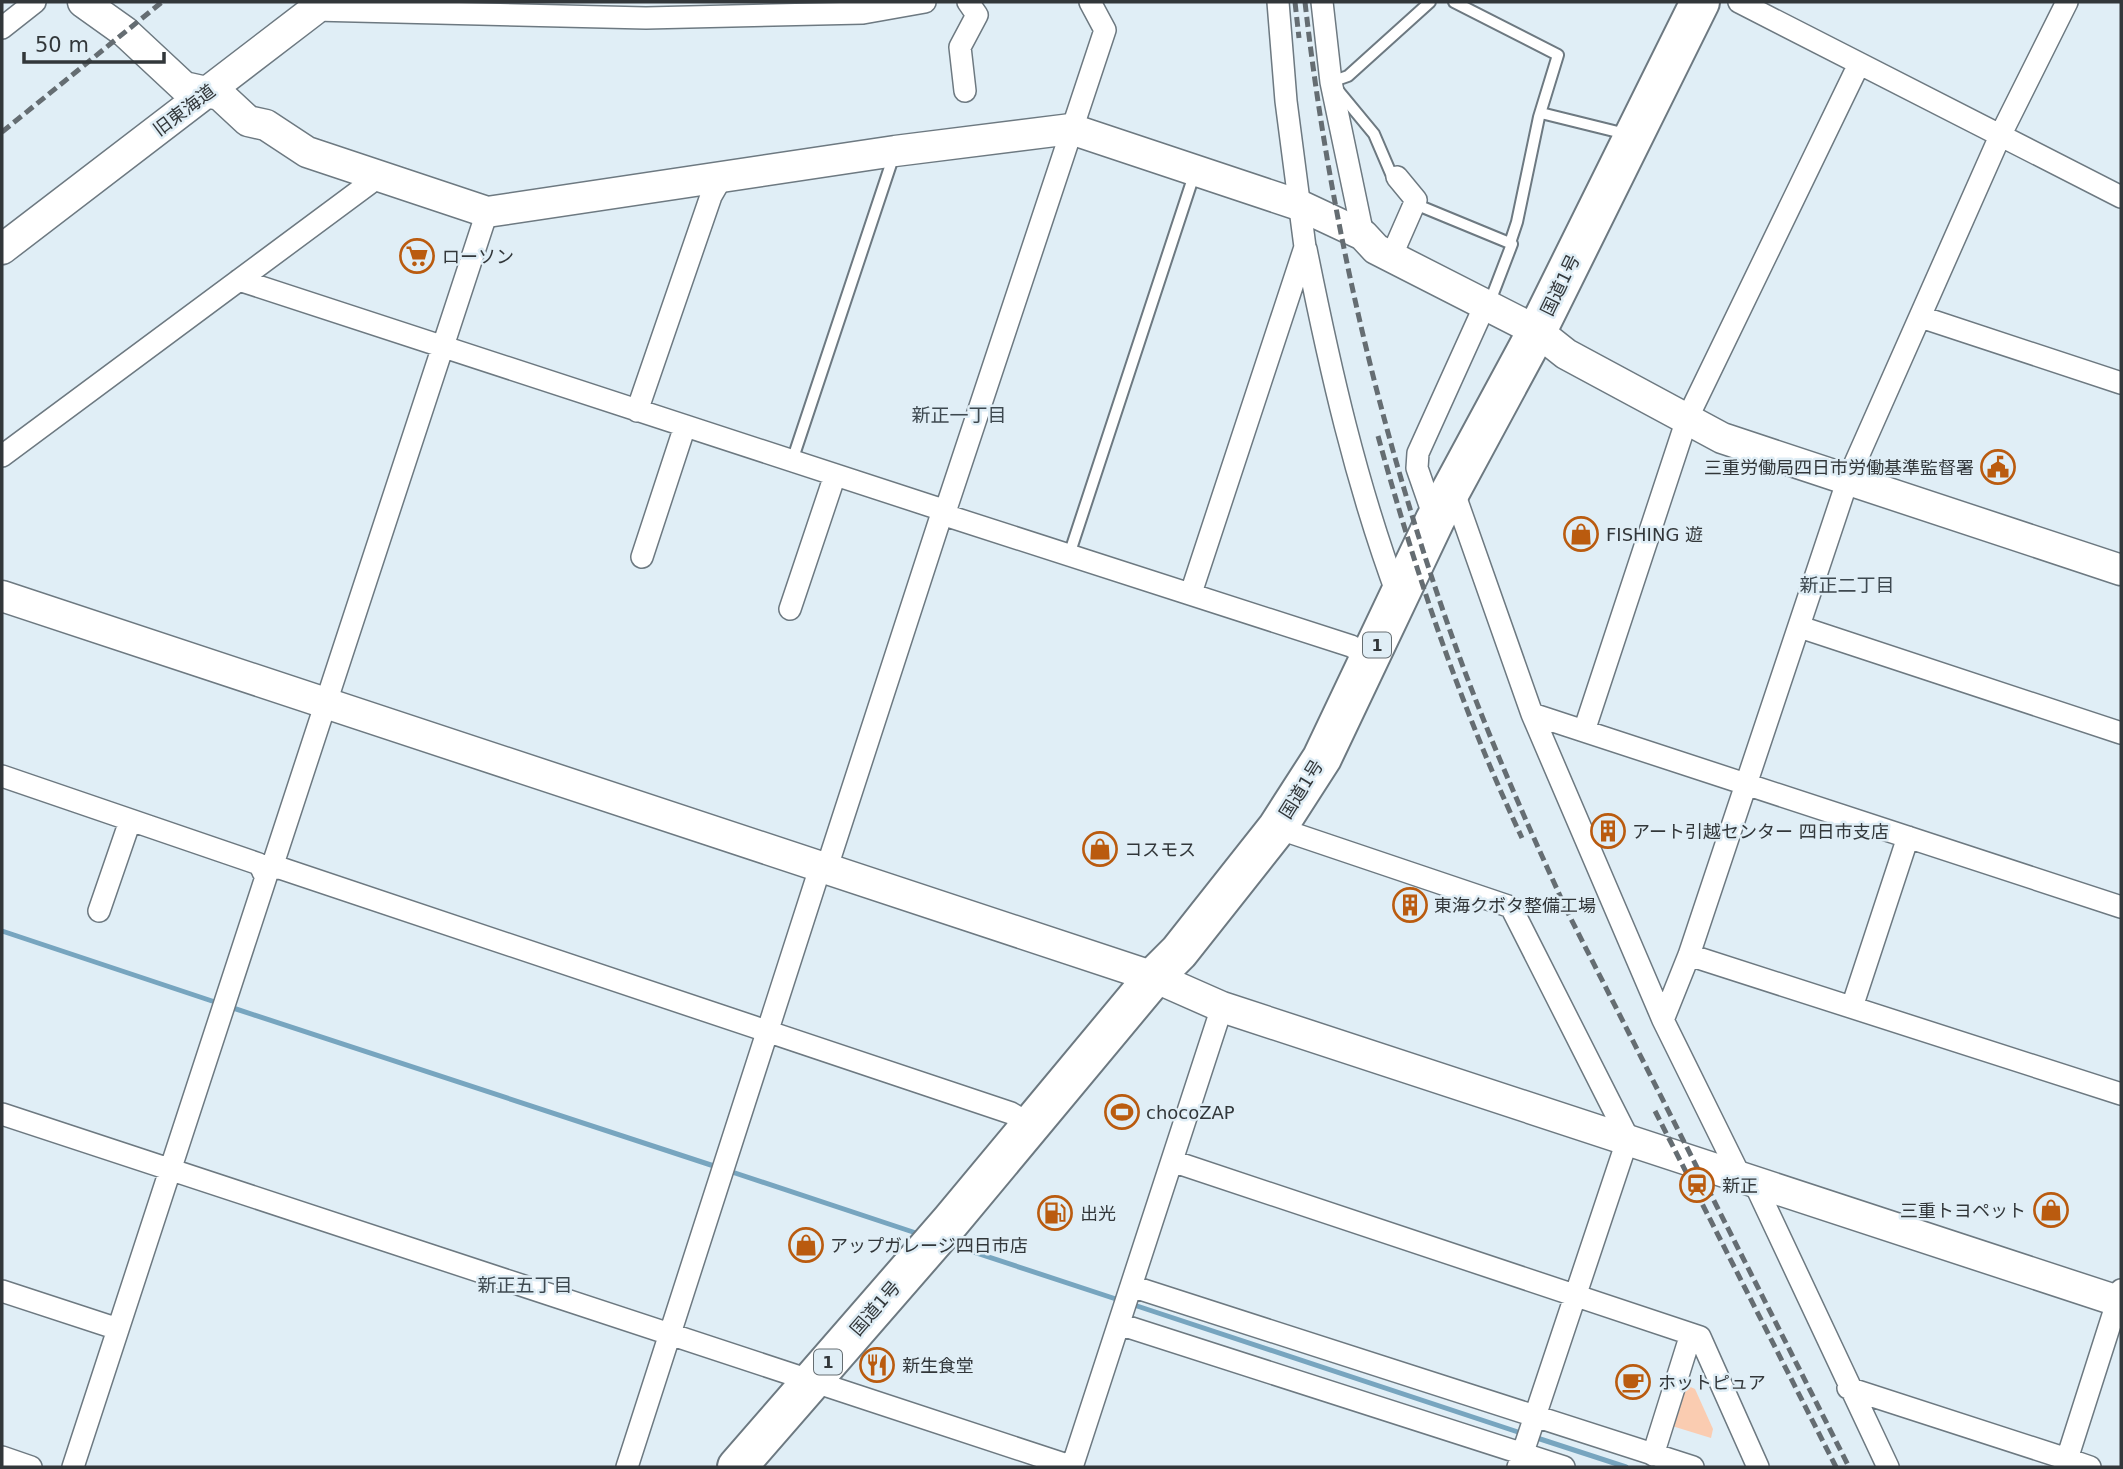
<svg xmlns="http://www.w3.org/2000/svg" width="2123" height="1469" viewBox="0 0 2123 1469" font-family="'DejaVu Sans','Noto Sans JP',sans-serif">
  <rect width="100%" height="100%" fill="#e0eef6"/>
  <path fill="#faccb1" d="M1684,1384L1695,1389L1713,1429L1711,1438L1672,1426Z"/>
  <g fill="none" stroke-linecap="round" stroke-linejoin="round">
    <path stroke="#77a5bf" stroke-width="5" d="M2,931L218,1003
      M227,1006L717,1167
      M726,1170L919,1234
      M949,1244L1122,1301
      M1131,1304L1524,1434
      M1534,1437L1626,1467"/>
    <g stroke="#6d7981" stroke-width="14">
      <path id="lane" d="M1454,2L1558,55L1539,117L1517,222L1510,243
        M1541,113L1626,134
        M1397,177L1392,176L1374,134L1331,82L1348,76L1430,2
        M1415,204L1512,244L1489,304
        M792,461L894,155
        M1069,555L1195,172"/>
    </g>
    <g stroke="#6d7981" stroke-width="24">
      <path id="street" d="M315,2L314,10L646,18L863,13L925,2
        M1322,2L1331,82L1363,235
        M1739,2L2121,197
        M2,28L35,2
        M965,91L960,47L977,15L968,2
        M1306,249C1330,369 1356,484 1399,599
        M1391,257L1416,200L1397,177
        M239,280L943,510L951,517L1351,646L1371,657
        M1921,317L2121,383
        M637,411L711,196L722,177
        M2,456L378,177
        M1452,487L1532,714L1663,1020L1740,1176
        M945,512L1105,30L1090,2
        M1435,520L1417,468L1418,453L1485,305
        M642,557L685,426
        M1191,593L1305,247L1286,101L1278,2
        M790,609L835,475
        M1800,627L2121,733
        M1532,714L2121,907
        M1584,731L1687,419L1859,64
        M2,776L259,864L266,877L73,1467
        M1277,828L1511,907L1628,1138L1518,1467
        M272,867L283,869L1011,1113L1031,1125
        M827,867L943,510
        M263,872L272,867L487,212
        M99,911L130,821
        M1689,955L2121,1094
        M1852,1007L1908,837
        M1663,1020L1689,955L1848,479L2000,136L2067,2
        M2,1114L1073,1467
        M1172,1161L1700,1337L1758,1467
        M1753,1180L1888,1467
        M1131,1286L1693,1467
        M2,1291L118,1329
        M1119,1324L1564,1467
        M1848,1388L2067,1459L2064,1467
        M1653,1455L1691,1334
        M2,1457L31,1467
        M627,1467L821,865
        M1072,1467L1222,1007
        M2090,1467L2067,1459L2121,1290"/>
    </g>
    <g stroke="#6d7981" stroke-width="33">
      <path id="secondary" d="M83,2L125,32L184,87L220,95L248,121L266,125L307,152L487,212L895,151L1071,129L1299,205L1363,235L1376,249L1537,331L1566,354L1722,438L2121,570
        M2,249L314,10
        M2,596L1154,977L1222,1007L2121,1302"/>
    </g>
    <g stroke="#6d7981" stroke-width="42">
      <path id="highway" d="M737,1467L951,1221L1154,977L1179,952L1277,828L1322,758L1435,520L1537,331L1700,2"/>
    </g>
    <use href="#lane" stroke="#fff" stroke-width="10"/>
    <use href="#street" stroke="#fff" stroke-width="21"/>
    <use href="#secondary" stroke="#fff" stroke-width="30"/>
    <use href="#highway" stroke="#fff" stroke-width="38"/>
    <path stroke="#656d72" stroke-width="5" stroke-dasharray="10 5" stroke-linecap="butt" d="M1295,2L1299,38
      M1305,2C1330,224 1382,443 1458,653C1490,741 1528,826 1567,911L1849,1467
      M2,132L162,2
      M1378,436C1416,574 1461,708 1522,838
      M1655,1111L1836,1467"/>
  </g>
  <defs>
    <g id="supermarket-ring" transform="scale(1.75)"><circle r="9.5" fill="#e0eef6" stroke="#ba5b0f" stroke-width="1.5"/><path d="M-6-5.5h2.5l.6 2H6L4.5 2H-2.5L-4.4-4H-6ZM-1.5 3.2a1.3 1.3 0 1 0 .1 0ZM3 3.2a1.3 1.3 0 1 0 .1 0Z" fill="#ba5b0f"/></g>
    <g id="civic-ring" transform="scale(1.75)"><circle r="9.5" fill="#e0eef6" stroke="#ba5b0f" stroke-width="1.5"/><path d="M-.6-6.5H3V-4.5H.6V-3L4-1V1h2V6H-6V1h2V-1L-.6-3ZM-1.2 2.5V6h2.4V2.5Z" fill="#ba5b0f"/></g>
    <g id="shop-ring" transform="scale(1.75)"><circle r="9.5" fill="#e0eef6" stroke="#ba5b0f" stroke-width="1.5"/><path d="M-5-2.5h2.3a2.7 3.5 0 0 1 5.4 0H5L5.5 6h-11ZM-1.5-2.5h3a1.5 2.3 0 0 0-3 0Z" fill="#ba5b0f"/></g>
    <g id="building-ring" transform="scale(1.75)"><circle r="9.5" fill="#e0eef6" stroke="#ba5b0f" stroke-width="1.5"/><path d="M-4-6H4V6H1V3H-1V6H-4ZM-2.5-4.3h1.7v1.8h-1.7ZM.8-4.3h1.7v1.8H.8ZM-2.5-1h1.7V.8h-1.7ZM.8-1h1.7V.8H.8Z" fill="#ba5b0f"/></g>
    <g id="stadium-ring" transform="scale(1.75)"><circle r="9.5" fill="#e0eef6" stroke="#ba5b0f" stroke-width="1.5"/><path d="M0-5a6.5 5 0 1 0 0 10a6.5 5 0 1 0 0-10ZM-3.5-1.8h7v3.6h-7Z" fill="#ba5b0f"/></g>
    <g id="station-ring" transform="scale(1.75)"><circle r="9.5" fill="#e0eef6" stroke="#ba5b0f" stroke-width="1.5"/><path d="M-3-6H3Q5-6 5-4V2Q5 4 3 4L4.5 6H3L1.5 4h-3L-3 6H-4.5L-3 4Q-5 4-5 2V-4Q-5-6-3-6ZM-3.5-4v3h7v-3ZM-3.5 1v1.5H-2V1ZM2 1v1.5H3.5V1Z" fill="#ba5b0f"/></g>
    <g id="fuel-ring" transform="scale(1.75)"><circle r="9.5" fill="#e0eef6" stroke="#ba5b0f" stroke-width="1.5"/><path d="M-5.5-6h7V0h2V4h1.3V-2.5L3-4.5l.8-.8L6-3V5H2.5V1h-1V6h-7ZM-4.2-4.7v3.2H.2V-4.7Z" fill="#ba5b0f"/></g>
    <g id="restaurant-ring" transform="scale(1.75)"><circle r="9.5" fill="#e0eef6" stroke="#ba5b0f" stroke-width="1.5"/><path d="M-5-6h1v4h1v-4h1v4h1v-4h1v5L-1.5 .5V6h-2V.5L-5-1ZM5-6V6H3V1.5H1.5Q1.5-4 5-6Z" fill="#ba5b0f"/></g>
    <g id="cafe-ring" transform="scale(1.75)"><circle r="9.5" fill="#e0eef6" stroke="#ba5b0f" stroke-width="1.5"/><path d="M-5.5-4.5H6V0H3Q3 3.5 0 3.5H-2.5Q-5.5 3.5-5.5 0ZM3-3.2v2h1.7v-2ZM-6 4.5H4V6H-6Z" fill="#ba5b0f"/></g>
  </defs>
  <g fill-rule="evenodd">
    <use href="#supermarket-ring" x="417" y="256"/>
    <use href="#civic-ring" x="1998" y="467"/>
    <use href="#shop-ring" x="1581" y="534"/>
    <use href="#building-ring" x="1608" y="831"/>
    <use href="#shop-ring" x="1100" y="849"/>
    <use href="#building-ring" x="1410" y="905"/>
    <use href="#stadium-ring" x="1122" y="1112"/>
    <use href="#station-ring" x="1697" y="1185"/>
    <use href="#shop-ring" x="2051" y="1210"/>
    <use href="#fuel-ring" x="1055" y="1213"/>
    <use href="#shop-ring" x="806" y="1245"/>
    <use href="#restaurant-ring" x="877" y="1365"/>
    <use href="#cafe-ring" x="1633" y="1382"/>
  </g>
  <g text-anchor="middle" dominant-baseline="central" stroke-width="5" stroke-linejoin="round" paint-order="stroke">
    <g fill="#e0eef6" stroke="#666e72" stroke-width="2">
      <rect x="1363" y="632.5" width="28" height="25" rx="5"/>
      <rect x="814" y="1349.5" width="28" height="25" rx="5"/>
    </g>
    <g font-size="16" font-weight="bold" fill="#32373a">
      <text x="1377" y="645">1</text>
      <text x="828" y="1362">1</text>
    </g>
    <g font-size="18" fill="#32373a" stroke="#e0eef6">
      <text transform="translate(184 110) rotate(-37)">旧東海道</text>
      <text transform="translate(1560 285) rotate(-64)">国道1号</text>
      <text transform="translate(1301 789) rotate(-58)">国道1号</text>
      <text transform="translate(875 1308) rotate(-49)">国道1号</text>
    </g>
    <g font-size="18" fill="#32373a" stroke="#e0eef6" text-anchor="start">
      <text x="442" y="256">ローソン</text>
      <text x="1974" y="467" text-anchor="end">三重労働局四日市労働基準監督署</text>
      <text x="1606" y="534">FISHING 遊</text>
      <text x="1632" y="831">アート引越センター 四日市支店</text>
      <text x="1124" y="849">コスモス</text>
      <text x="1434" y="905">東海クボタ整備工場</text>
      <text x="1146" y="1112">chocoZAP</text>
      <text x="1722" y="1185">新正</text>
      <text x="2026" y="1210" text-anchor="end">三重トヨペット</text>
      <text x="1080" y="1213">出光</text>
      <text x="830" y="1245">アップガレージ四日市店</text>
      <text x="902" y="1365">新生食堂</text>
      <text x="1658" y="1382">ホットピュア</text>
    </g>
    <g font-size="19" fill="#3e4950" stroke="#e0eef6">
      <text x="959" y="415">新正一丁目</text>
      <text x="1847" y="585">新正二丁目</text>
      <text x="525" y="1285">新正五丁目</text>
    </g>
  </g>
  <rect width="2123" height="1469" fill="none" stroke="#32373a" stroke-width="7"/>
  <path d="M24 52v10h140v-10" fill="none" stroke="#32373a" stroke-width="3.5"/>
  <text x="35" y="52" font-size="21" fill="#32373a" stroke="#e0eef6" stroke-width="5" paint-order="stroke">50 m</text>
</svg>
